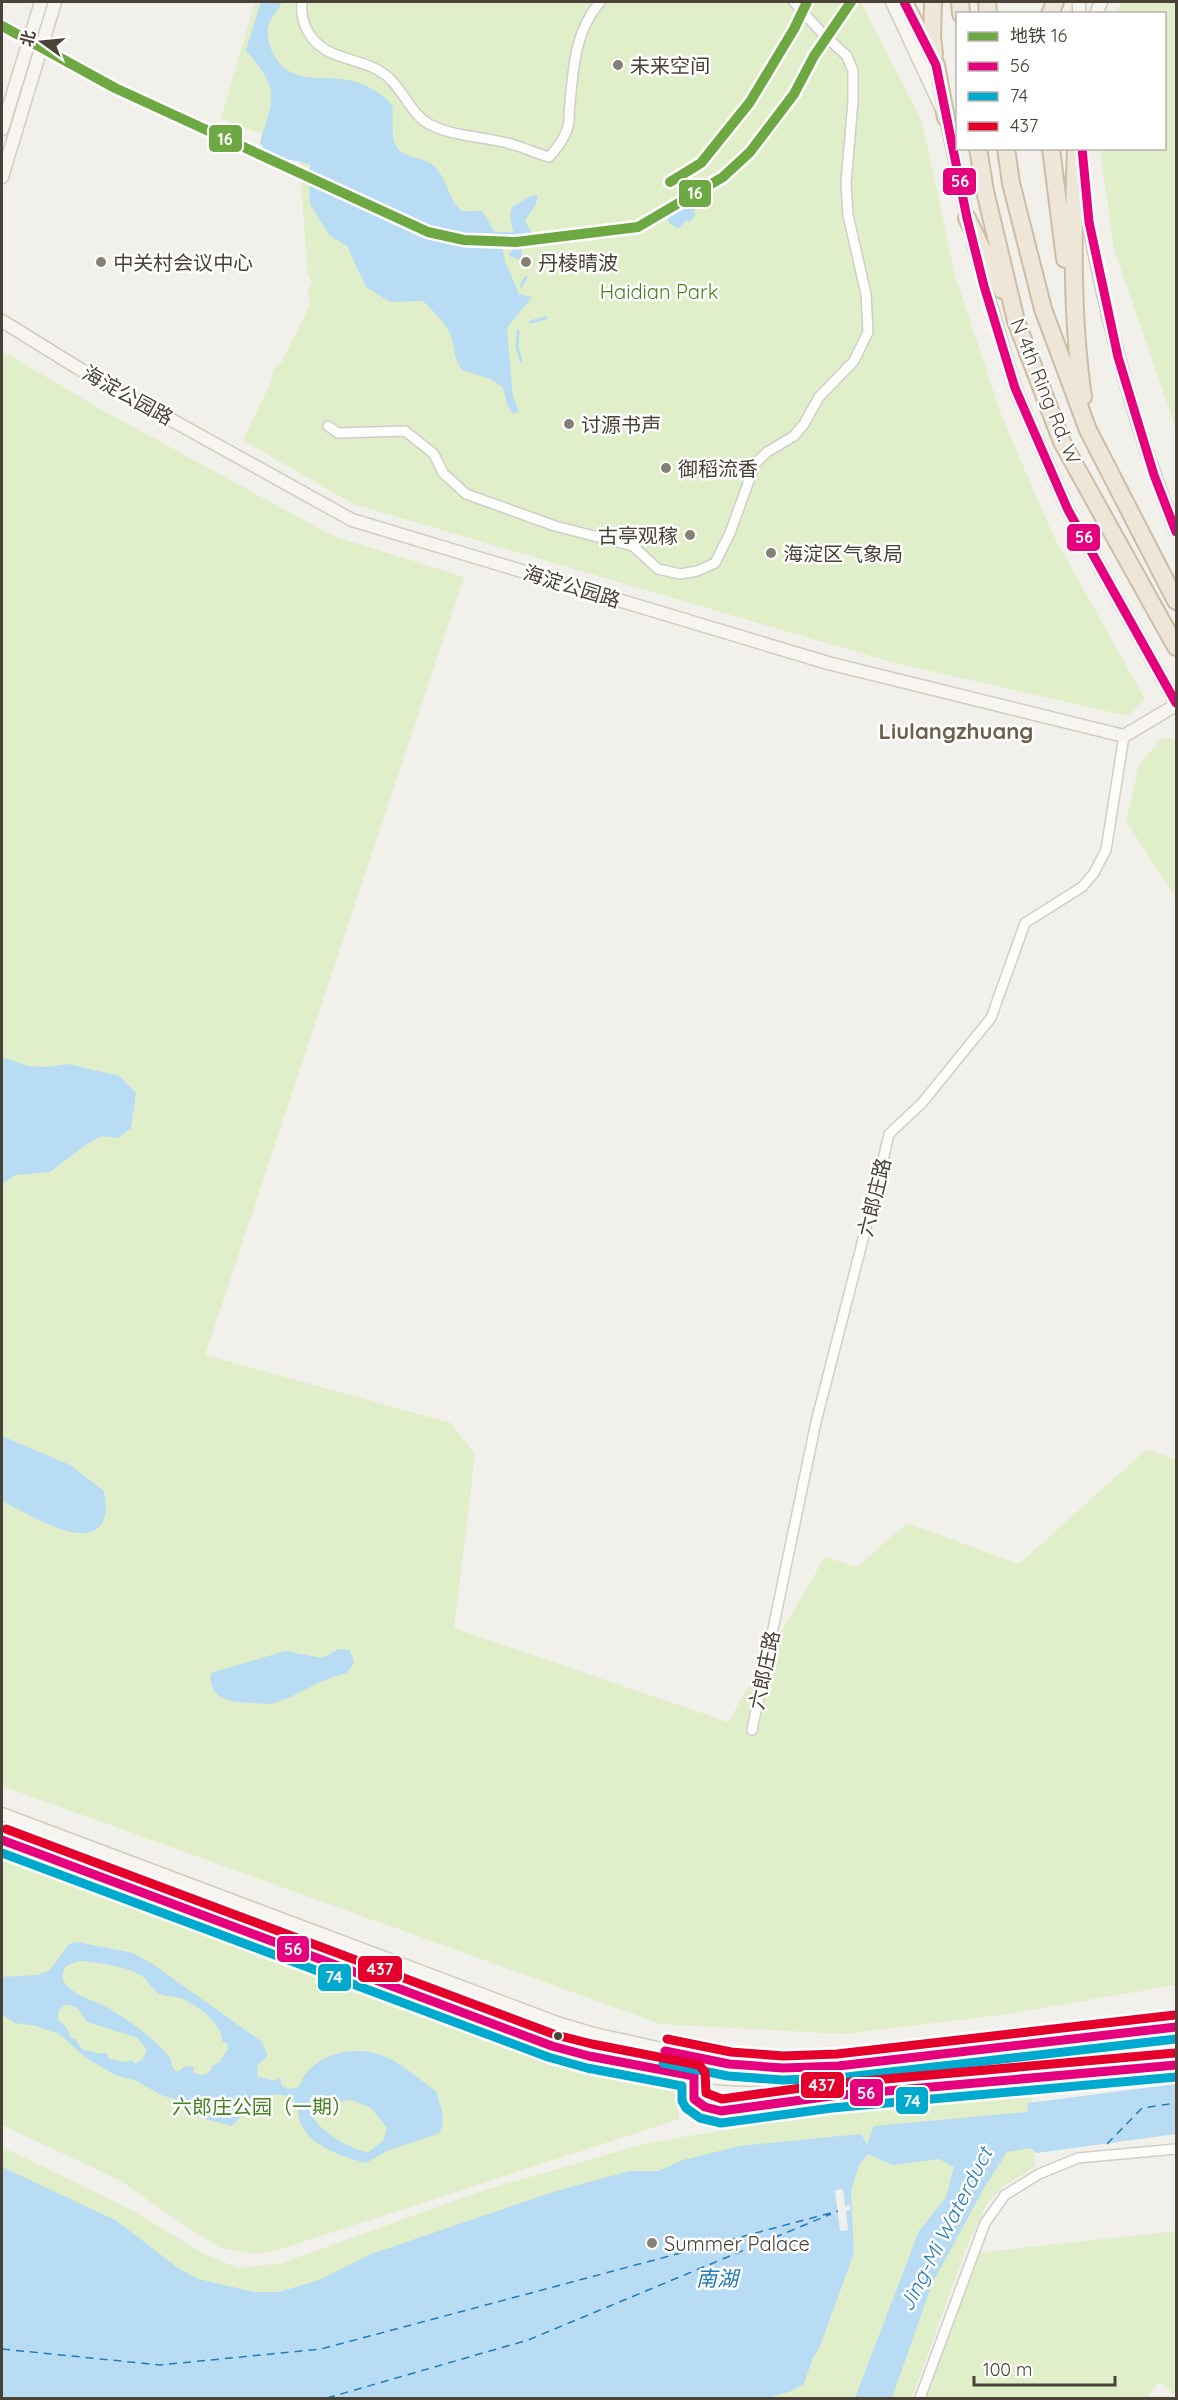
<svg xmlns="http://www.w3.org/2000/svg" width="1178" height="2400" viewBox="0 0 1178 2400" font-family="Quicksand,'Noto Sans SC',sans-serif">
  <rect width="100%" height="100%" fill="#f2f0eb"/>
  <path fill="#e0eec9" d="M255,2H861L922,122L955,275L1002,417L1053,535L1145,699L1128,716L891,662L353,504L243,440L270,384L274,369L281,363L310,305L308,291L312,282L308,275L299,160C283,159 268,158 260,142L262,134L221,118Z
    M1122,2H1176V429L1114,249L1100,149L1164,148V14L1116,13Z
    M2,351L102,410L333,536L464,577L205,1355L451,1423L475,1455L454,1628L728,1722L825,1557L857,1567L907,1523L1019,1564L1147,1449L1176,1460V1985L1000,2015L844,2034L661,2024L2,1786Z
    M1162,738H1172L1176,744V898L1126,821L1139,765Z
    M2,1854L553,2066L677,2085L679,2119L275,2251L252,2254L222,2248L194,2232L119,2180L2,2125Z
    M1031,2084L1035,2167L1005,2185L987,2203L965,2251L912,2398H2V2147L134,2211L202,2253L238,2268L282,2263L482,2191L643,2144L810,2115Z
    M1176,2231V2395L1159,2382L1147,2398H924L976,2253Z"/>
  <path fill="#b8dcf3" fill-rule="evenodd" d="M261,2H282C279,9 273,15 270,21C266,30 268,41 271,49C287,86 317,75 348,80C366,83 379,92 392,104C394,118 390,133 396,146C403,159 422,156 433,165C447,176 450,206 463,211C469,212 476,210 482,211L495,232H513L510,215L512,207L529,197L538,195L536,204L525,221L531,231L540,238L539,243L533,247L523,243L521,260L509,256L517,239L509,238L501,241L505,261L519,294L532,297L507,328L513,397L519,412L513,414L507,405L503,387L490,379L462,370C454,357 456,358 453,344C450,326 435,313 423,301L390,302L366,287L347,246L329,235L310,204L309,184L305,179L311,165C292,157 270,163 260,142C275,94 279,90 246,50Z
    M683,197H686L693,202L690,206L694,207L695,210L694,212L696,214L690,222L687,220L678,229L669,223L666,215L668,211L677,212L682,210L685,201Z
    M2,1057L28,1066L48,1067L68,1064L120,1076L136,1093L131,1128L118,1138L102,1136L87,1144L50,1172L15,1175L2,1184Z
    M2,1436L70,1465L104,1491C105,1499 107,1507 105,1515C95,1559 25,1511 2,1501Z
    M339,1649L350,1650L354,1663L347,1673C321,1678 300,1695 275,1703C268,1705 259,1703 252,1703C231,1702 207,1699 211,1673L285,1651L322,1658Z
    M77,1942L133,1953L151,1963L261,2041L268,2055L257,2066L258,2077L276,2081L278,2078L281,2079V2085L288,2089L299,2087C310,2054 355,2043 386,2057C404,2065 420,2080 436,2091C440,2104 448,2122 438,2134L389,2150L366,2163C343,2157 311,2147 301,2124C298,2116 299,2109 294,2101C270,2082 248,2109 232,2126L191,2115L186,2108L173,2098L163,2096L135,2080L117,2076L85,2057L59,2034L36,2026L15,2023L2,2014V1977L38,1975L50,1970L69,1944ZM81,1961C98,1963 126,1966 140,1975C148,1979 152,1990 160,1994C167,1997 176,1996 183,1999C198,2006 223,2024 222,2041L227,2043L228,2048L220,2062L212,2066L210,2072C204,2076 199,2076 193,2072L194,2067L185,2066L178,2072C172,2069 171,2065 171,2059C160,2045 145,2032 130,2022C123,2017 114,2012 107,2007C95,2001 58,1991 63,1972C65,1964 74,1963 81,1961ZM64,2005C77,2004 81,2012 87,2022L138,2038L147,2050L142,2060L135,2064L132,2060L124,2062L110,2059L106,2053C98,2055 90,2050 83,2050L75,2039L70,2037L67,2028L58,2019V2012ZM351,2100L371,2108L387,2128L383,2141L368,2152C351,2150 321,2132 313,2117L314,2112L325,2104Z
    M1176,2084V2134L1037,2153L1031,2148L1007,2152L984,2188L932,2284L892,2398H855L919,2231L946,2197L954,2167L939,2159L892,2165L868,2154L859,2165L851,2191L854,2253L820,2346L812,2360L804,2384L789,2392L767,2398H2V2167L117,2221L178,2268L198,2279L254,2292H279L319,2280L371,2254L556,2191L630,2171H658L683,2160L740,2146L861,2134L867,2144L874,2126L1027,2112L1028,2103Z"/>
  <path fill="#f2f0eb" d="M843,2189L845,2206L850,2205V2210L846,2211L848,2230L840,2231L835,2190Z"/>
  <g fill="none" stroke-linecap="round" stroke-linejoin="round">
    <path stroke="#b8dcf3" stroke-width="3" d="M521,286L526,277
      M530,322L546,318
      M518,331L517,347L521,361"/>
    <path stroke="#237ab7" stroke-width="1.5" stroke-dasharray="8 6" stroke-linecap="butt" d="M1107,2144L1142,2108L1176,2103
      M2,2349L160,2365L321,2349L838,2211
      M327,2398L528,2340L831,2214"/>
    <g stroke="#d0cec9" stroke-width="12">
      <path id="street" d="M302,2C301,10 303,21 306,28C323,65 365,54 390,79C404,92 412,115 429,124C455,138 487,136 514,145C526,148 536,154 549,157C559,146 571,129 569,114C573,74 573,33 600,2
        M328,426L338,433L405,431L434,454L443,473L466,494L555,526L633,546L658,569L680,574L697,571L715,563L730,533L755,464L767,452L794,436L804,424L819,397L854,361L868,332L866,294L848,215L846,183L853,101V71L847,56L822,33L794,2
        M752,1730L816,1422L879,1177L889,1134L922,1103L991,1018L1025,923L1082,887L1094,873L1106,850L1124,736
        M920,2398L985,2223L1005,2195L1039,2174L1078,2158L1176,2149"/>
    </g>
    <g stroke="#d2cdc2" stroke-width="15">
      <path id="secondary" d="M892,2L946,118L969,226
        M1079,14V2
        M1096,14L1101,2
        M2,129L41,2
        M1082,151C1084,175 1085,200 1089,224C1108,329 1137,433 1176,532
        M2,177L55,2
        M973,243L1015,388L1068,510L1176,703
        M2,321L78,368L352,520L828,663L1124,736L1176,705
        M2,1814L560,2024L594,2034L729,2064L783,2068L838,2066L1176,2027
        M2,1840L552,2046C597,2058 649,2071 696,2076C743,2081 790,2081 838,2078L1176,2039
        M696,2058L694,2099L705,2107L721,2111L831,2096L1176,2065"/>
    </g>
    <g stroke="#cdbda4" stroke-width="20">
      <path id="highway" d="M904,2L936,65L946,118
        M933,2L932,36L934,54
        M960,2L961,14
        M987,2L988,14
        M1050,14L1055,2
        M978,148L985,191L1016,321L1062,442L1176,647
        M1006,148L1011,183L1043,309L1088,430L1176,601
        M1051,148L1065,259
        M1076,148C1073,231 1071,315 1083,397
        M967,218L1002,290"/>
    </g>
    <use href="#street" stroke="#fdfdfc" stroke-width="9"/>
    <use href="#secondary" stroke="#f7f5ef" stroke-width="12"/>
    <use href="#highway" stroke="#ede6d9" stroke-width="16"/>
    <g stroke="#fff" stroke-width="14">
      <path id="bus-1" d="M904,2L936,65L967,218L984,286L1015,388L1068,510L1176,703
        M1082,148L1089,222L1118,357L1154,475L1176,532
        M2,1840L552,2046L589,2056L694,2076V2099L705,2107L721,2111L831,2096L1176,2065
        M665,2051L729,2064L783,2068L838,2066L1176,2027"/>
    </g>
    <g stroke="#fff" stroke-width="14">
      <path id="bus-2" d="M2,1853L548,2057L587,2068L682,2086V2101L686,2108L700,2118L721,2123L832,2108L1176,2077
        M663,2063L728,2076L783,2080L838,2078L1176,2039"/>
    </g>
    <g stroke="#fff" stroke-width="14">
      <path id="bus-3" d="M6,1829L556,2035L592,2044L699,2065L705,2072L706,2093L722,2099L830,2084L1175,2053
        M667,2039L731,2052L783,2056L837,2054L1175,2015"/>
    </g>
    <use href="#bus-1" stroke="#e5007d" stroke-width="9"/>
    <use href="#bus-2" stroke="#00a9ce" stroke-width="9"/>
    <use href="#bus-3" stroke="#e4002b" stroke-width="9"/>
    <g stroke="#fff" stroke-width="15">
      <path id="metro-1" d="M2,26L115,88L428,232L464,240L516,242L638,227L723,177L750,152L794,94L814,56L851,2
        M670,182L701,163L750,102L794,29L807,2"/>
    </g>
    <use href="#metro-1" stroke="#6da843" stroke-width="10"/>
  </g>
  <g fill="#857f75" stroke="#fff" stroke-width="2">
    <circle cx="618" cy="65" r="6"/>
    <circle cx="101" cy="262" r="6"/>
    <circle cx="526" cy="262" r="6"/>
    <circle cx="569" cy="424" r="6"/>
    <circle cx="666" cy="468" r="6"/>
    <circle cx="690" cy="535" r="6"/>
    <circle cx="771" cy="553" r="6"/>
    <circle cx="652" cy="2243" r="6"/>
  </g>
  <circle fill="#4a4236" stroke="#fff" stroke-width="2" cx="558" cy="2036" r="5"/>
  <g text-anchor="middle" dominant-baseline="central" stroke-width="5" stroke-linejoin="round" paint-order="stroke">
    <g font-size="20" fill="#4a4236" stroke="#fff" text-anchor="start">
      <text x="630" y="65">未来空间</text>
      <text x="113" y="262">中关村会议中心</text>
      <text x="538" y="262">丹棱晴波</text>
      <text x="581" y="424">讨源书声</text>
      <text x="678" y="468">御稻流香</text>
      <text x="678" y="535" text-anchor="end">古亭观稼</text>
      <text x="783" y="553">海淀区气象局</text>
      <text x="664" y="2243">Summer Palace</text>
    </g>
    <g font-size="20" fill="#488223" stroke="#fff">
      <text x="659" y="291">Haidian Park</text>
      <text x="262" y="2106">六郎庄公园（一期）</text>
    </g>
    <g font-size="20" fill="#4a4236" stroke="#fff">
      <text transform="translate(1046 391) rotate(68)">N 4th Ring Rd. W</text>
      <text transform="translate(128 395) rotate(29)">海淀公园路</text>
      <text transform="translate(572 586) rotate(17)">海淀公园路</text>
      <text transform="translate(874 1197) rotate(-76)">六郎庄路</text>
      <text transform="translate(764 1670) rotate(-78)">六郎庄路</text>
    </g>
    <g font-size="21" font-style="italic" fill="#237ab7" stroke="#fff">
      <text transform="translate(945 2229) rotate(-63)">Jing-Mi Waterduct</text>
      <text x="717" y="2278">南湖</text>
    </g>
    <g font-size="22" font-weight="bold" fill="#6d604c" stroke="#fff">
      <text x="956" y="731">Liulangzhuang</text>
    </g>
  </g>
  <g stroke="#fff" stroke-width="2">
    <rect x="208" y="124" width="35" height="29" rx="6" fill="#6da843"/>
    <rect x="942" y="167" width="35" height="29" rx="6" fill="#e5007d"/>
    <rect x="678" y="179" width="34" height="29" rx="6" fill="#6da843"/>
    <rect x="1066" y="523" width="35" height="29" rx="6" fill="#e5007d"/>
    <rect x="276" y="1935" width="34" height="28" rx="6" fill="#e5007d"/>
    <rect x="357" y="1955" width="46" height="28" rx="6" fill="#e4002b"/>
    <rect x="317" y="1963" width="35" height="29" rx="6" fill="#00a9ce"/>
    <rect x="800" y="2071" width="45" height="28" rx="6" fill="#e4002b"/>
    <rect x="849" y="2078" width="35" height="29" rx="6" fill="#e5007d"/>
    <rect x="895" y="2086" width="34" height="29" rx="6" fill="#00a9ce"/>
  </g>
  <g font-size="16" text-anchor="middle" font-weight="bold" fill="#fff">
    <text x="225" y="145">16</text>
    <text x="960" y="187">56</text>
    <text x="695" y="199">16</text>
    <text x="1084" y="543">56</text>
    <text x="293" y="1955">56</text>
    <text x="380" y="1975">437</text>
    <text x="334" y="1983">74</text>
    <text x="822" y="2091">437</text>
    <text x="866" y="2099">56</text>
    <text x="912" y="2107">74</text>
  </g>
  <rect width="1178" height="2400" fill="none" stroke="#4a4236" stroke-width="6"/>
  <rect x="956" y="12" width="210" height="138" fill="#ffffff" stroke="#b7b3af" stroke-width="1.5"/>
  <rect x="968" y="32" width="30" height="9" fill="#6da843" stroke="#b7b3af" stroke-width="1.5"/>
  <text x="1010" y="42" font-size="18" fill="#4a4236">地铁 16</text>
  <rect x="968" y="62" width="30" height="9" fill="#e5007d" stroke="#b7b3af" stroke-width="1.5"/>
  <text x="1010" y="72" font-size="18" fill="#4a4236">56</text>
  <rect x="968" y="92" width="30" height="9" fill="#00a9ce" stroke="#b7b3af" stroke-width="1.5"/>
  <text x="1010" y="102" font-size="18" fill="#4a4236">74</text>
  <rect x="968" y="122" width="30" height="9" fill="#e4002b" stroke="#b7b3af" stroke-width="1.5"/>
  <text x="1010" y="132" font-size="18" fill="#4a4236">437</text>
  <g transform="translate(42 42) rotate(285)" stroke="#ffffff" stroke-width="4.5" paint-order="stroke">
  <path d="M0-4.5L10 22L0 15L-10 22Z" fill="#4a4236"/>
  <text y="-9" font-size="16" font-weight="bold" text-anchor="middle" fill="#4a4236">北</text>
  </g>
  <path d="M974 2376v9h141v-9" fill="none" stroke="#4a4236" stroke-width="3"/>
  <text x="983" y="2376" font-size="18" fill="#4a4236" stroke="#ffffff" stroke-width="4.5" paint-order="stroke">100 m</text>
</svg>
